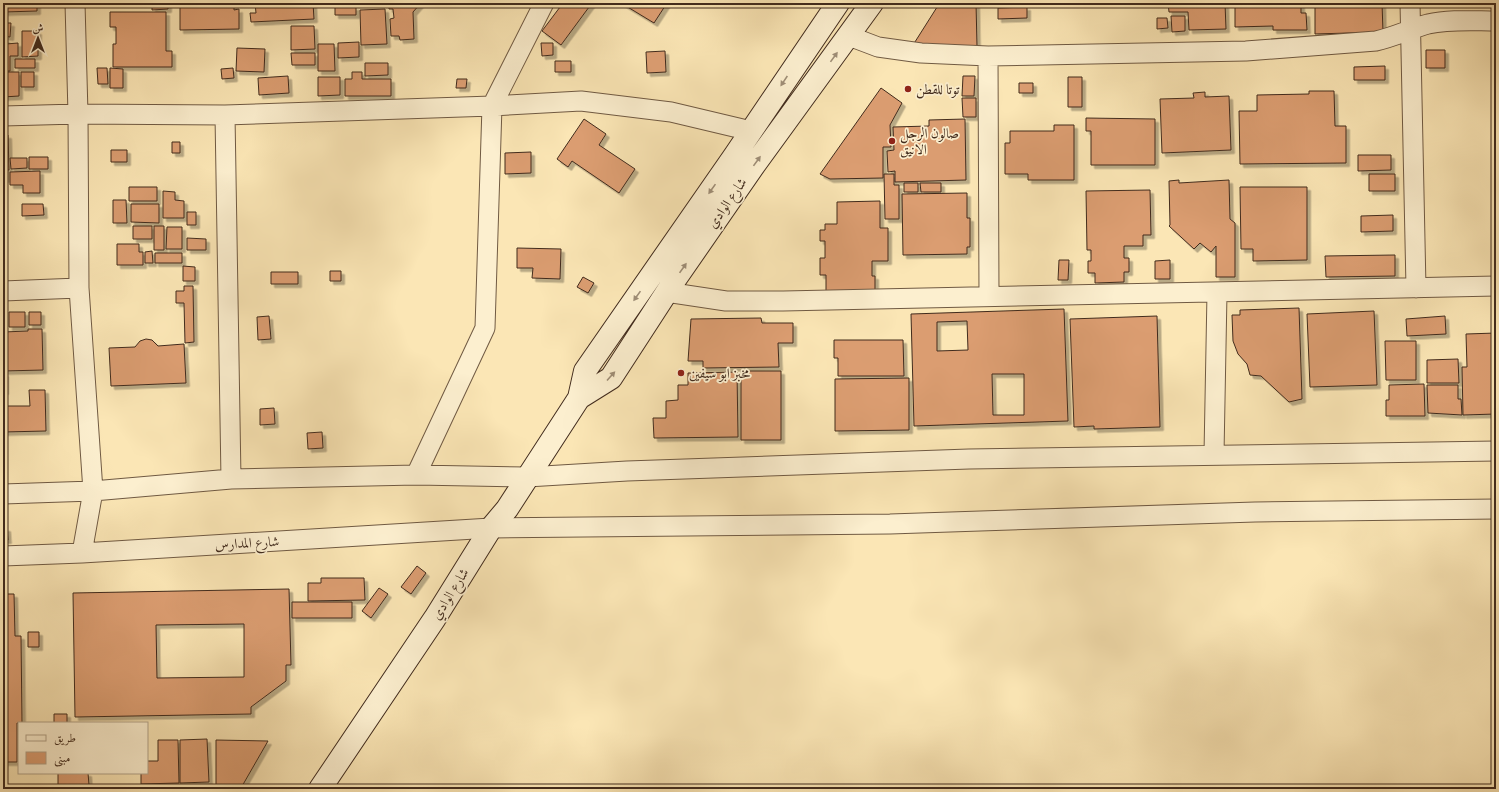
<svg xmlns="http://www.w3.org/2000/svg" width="1499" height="792" viewBox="0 0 1499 792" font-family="'IM FELL Great Primer',Amiri,serif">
  <defs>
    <filter id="shadow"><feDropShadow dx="3.5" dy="3.5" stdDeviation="0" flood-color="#0004"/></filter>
  </defs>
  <rect width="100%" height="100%" fill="#fbe6b5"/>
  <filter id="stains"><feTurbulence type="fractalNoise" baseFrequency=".005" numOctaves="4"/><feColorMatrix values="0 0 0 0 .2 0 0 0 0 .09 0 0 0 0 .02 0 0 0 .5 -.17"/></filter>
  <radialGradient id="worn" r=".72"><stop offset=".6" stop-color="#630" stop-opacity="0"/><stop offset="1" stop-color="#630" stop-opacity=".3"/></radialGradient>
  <path fill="#db9d71" stroke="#412b1d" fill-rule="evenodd" filter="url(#shadow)" d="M4,3H37V11L4,12Z
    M152,3H168V9L152,10Z
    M180,3H234V10L239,9V29L180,30Z
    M255,3H313L314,19L251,22L250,13H256Z
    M389,3H421L413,12L414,39L400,40L399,36H391L390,19L394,18L393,9H389Z
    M563,3H592L561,45L542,31Z
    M621,3H667L654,23Z
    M976,3L977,46L913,45L939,4Z
    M1168,3H1225L1226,29L1189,30L1188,12H1169Z
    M1235,3H1301V13H1306L1307,30H1273V26L1235,27Z
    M1315,3H1382L1383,32L1315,34Z
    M335,7H356V15H335Z
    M1027,7V18L998,19V8Z
    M385,9L387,44L361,45L360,10Z
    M110,12H166V51H172V67H113V44H116V27H110Z
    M1171,16H1185V31L1172,32Z
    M1157,18H1167L1168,28L1157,29Z
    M3,23H11L10,37L3,36Z
    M291,26H314L315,49L291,50Z
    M22,31H38V56L22,57Z
    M3,39H6V44L18,43V56H10V71H3Z
    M359,42V57L338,58V43Z
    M541,43H553V55L542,56Z
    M318,44H334L335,71H318Z
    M237,48L265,49L264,72L236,71Z
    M1426,50H1445V68H1426Z
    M665,51L666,72L647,73L646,52Z
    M291,53H315V65H292Z
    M15,59H35V68H15Z
    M555,61H571V72H555Z
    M365,63H388V75L365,76Z
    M1385,66V80H1354V67Z
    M97,68H107L108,84H98Z
    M110,68L123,69V88H110Z
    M233,68L234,78L222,79L221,69Z
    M6,72H19V96L3,97V79H6Z
    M21,72H34V87H21Z
    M352,72H362V79H391V96H345V79H352Z
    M288,76L289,93L259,95L258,78Z
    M963,76H975L974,96H962Z
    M318,77H340V95L318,96Z
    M1068,77H1082V107H1068Z
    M457,79H467L466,88H456Z
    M1019,83H1033V93H1019Z
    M881,88L902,103L890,125L891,147H883V178L830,179L820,174Z
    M1309,91H1334L1335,126H1346V163L1240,164L1239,111H1257V95L1309,94Z
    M1205,92V97L1229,96L1231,150L1162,153L1160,99L1194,98L1193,93Z
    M962,98H976V117H963Z
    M1086,118L1155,119V165H1091V131H1086Z
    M584,119L606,134L599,145L635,169L619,193L572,161L568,167L557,159Z
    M965,119L966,180L895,182V171L888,172L887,151L894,150L893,127L929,126V120Z
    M1054,125H1074V180H1028V174H1005V143H1010V131H1054Z
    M3,135H8L9,170H3Z
    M172,142H180V153H172Z
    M111,150H127V162H111Z
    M531,152V173L505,174V153Z
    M1358,155H1391V170L1358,171Z
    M29,157H48V169H29Z
    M10,158H27V168L11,169Z
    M3,170H7V179H3Z
    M40,171V193H23V185H10V172Z
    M884,174H894V185H899V219H885Z
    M1369,174H1395V191H1369Z
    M1179,180V183L1229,180L1230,219L1235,223V277H1216V246L1211,252L1200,243L1194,249L1169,226L1170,225L1169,181Z
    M904,183H918V192H904Z
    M920,183H941V192H921Z
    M129,187H157V201H129Z
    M1240,187H1307V260L1253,261V249H1241Z
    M1150,190L1151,235H1143V246H1124V258H1129V272H1124V282L1095,283V273H1088V261H1091V250H1087L1086,191Z
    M163,191L175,192V200L184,201V218H163Z
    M967,193V218H970V247H967V254L903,255L902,194Z
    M113,200H126L127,223H113Z
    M880,201V228H888V261H872V276H875V291L826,292V275H820V258H825V241H820V230H825V224H837V202Z
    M22,204H43L44,215L22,216Z
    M131,204H159V223L131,222Z
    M187,212H196V225H187Z
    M1393,215V231L1361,232V216Z
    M133,226H152V239H133Z
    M154,226H164V250H154Z
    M167,227H182V249H166Z
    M187,238L206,239V250H187Z
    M117,244H139V252H143V265H117Z
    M517,248L561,249L560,279L532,278L533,268H517Z
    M152,251L153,263H145V252Z
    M155,253H182V263H155Z
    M1395,255V276L1326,277L1325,256Z
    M1059,260H1069L1068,280H1058Z
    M1170,260V279H1155V261Z
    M183,266L195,267V281H183Z
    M330,271H341V281H330Z
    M271,272H298V284H271Z
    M583,277L594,283L588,293L577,287Z
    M184,286H193L194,342L185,343L184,303H176V291H184Z
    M1299,308L1302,399L1289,402L1261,376L1250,375L1247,364L1238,354L1233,341L1232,315H1240V310Z
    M1064,309L1068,421L914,426L911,314ZM967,321L968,350L937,351V322ZM992,374H1024V415H993Z
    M1374,311L1377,385L1310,387L1307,314Z
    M9,312H25V327H9Z
    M29,312H41V325H29Z
    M269,316L271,339L258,340L257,317Z
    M1157,316L1160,427L1094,429V426L1074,427L1070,319Z
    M1445,316L1446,334L1407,336L1406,319Z
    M761,318L762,323H793V343H778L779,367L703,368V361H688L691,319Z
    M28,329H42L43,370L3,371V332L28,331Z
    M1496,333V414L1463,415L1462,367H1467L1466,334Z
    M146,339L152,340L158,346L184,344L186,383L111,386L109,348L135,347L140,341Z
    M834,340H903L904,376H838V358H834Z
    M1385,341H1416V380H1386Z
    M1458,359L1459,383H1427V360Z
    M741,371H781V440H741Z
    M737,372L738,437L654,438L653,418H666V401L678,400V385H688V373Z
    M3,373H5V391H3Z
    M909,378V430L835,431V379Z
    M1424,384L1425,416H1386V400H1389V385Z
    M1427,385H1458V399H1461L1462,415L1428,413Z
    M29,390H45L46,431L3,432V406H30Z
    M274,408L275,424L260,425V409Z
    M322,432L323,448L308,449L307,433Z
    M3,528H7L8,540H3Z
    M417,566L426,573L411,594L401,587Z
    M321,578H364L365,600L308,601V583H321Z
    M379,588L388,594L371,618L362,611Z
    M289,589L291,665H286V681L251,707V714L75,717L73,593ZM244,624V677L157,678L156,625Z
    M3,594H14L15,636H21L22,723H17V762H4L3,775Z
    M292,602H352V618H292Z
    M28,632H39V647H28Z
    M54,714H67V723H54Z
    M207,739L209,782L180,783V740Z
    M158,740H178L179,783L141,784V773H147V761H158Z
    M216,740L268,741L241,788L216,787Z
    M58,773H88L89,785L58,786Z"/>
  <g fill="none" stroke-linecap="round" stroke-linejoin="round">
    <g stroke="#705a43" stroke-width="21">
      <path id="street" d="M75,3L78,114L79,288L93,491L82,553
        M1410,3L1416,288
        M849,36L878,47L921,53L988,56L1246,51L1376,41C1394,37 1410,29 1428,24C1450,19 1474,21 1496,21
        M988,56L989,296
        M225,115L231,479
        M3,116L78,114L225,115L492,106L581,101L671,112L751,131
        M3,291L79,288
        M666,292L726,301H783L1496,286
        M1214,454L1217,293
        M416,475L485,328L492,106L544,3
        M3,494L93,491L231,479L416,475L527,477L627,471L969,459L1496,451
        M3,556L82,553L491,528L890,524L1255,512L1496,509"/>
    </g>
    <g stroke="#412b1d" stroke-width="24">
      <path id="secondary" d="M579,398L611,378L674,281L755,164L872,3
        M320,789L435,618L491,528L507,509L579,398L585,371L735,155L838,3"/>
    </g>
    <use href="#street" stroke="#fcefcf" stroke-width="19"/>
    <use href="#secondary" stroke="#fcefcf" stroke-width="22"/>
  </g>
  <defs><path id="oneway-solid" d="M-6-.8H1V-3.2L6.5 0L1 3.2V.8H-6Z"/></defs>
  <g fill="#9e8d76">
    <use href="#oneway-solid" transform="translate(834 57) rotate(-54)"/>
    <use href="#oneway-solid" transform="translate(784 81) rotate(124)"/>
    <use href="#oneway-solid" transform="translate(757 161) rotate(-54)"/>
    <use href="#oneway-solid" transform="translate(712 189) rotate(125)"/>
    <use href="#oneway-solid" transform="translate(683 268) rotate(-55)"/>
    <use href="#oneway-solid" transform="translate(637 296) rotate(125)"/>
    <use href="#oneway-solid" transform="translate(611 376) rotate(-48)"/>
  </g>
  <g fill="#8f2418" stroke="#fcefcf" stroke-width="1.5">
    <circle cx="908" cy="89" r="4"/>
    <circle cx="892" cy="141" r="4"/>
    <circle cx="681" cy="373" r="4"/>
  </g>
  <g text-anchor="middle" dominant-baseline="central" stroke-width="3.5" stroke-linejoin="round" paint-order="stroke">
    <g font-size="14" fill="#412b1d" stroke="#fcefcf" text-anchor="start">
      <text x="916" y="89">توتا للقطن</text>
      <text x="900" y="133">صالون الرجل<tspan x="900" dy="16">الانيق</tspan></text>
      <text x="689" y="373">مخبز ابو سيفين</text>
    </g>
    <g font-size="14" fill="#412b1d" stroke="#fcefcf">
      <text transform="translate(727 203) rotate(-55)">شارع الوادي</text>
      <text transform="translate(247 543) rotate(-3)">شارع المدارس</text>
      <text transform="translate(450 594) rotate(-58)">شارع الوادي</text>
    </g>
  </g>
  <rect width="1499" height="792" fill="none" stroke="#fbe6b5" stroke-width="16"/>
  <rect x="4" y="4" width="1491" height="784" fill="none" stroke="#412b1d" stroke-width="2"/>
  <rect x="8" y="8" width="1483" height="776" fill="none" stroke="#412b1d"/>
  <rect x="18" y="722" width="130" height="52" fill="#fcefcf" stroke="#b1a188"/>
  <rect x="26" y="735" width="20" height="6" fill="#fcefcf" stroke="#b1a188"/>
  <text x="54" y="742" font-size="12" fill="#412b1d">طريق</text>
  <rect x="26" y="752" width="20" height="12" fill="#db9d71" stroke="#b1a188"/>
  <text x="54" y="762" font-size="12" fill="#412b1d">مبنى</text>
  <g transform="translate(38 38)" stroke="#fcefcf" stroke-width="3" paint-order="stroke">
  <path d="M0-3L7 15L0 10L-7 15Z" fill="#412b1d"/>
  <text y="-6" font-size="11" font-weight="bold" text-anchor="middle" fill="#412b1d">ش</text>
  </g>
  <rect width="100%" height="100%" filter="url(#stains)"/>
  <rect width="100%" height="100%" fill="url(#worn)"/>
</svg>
